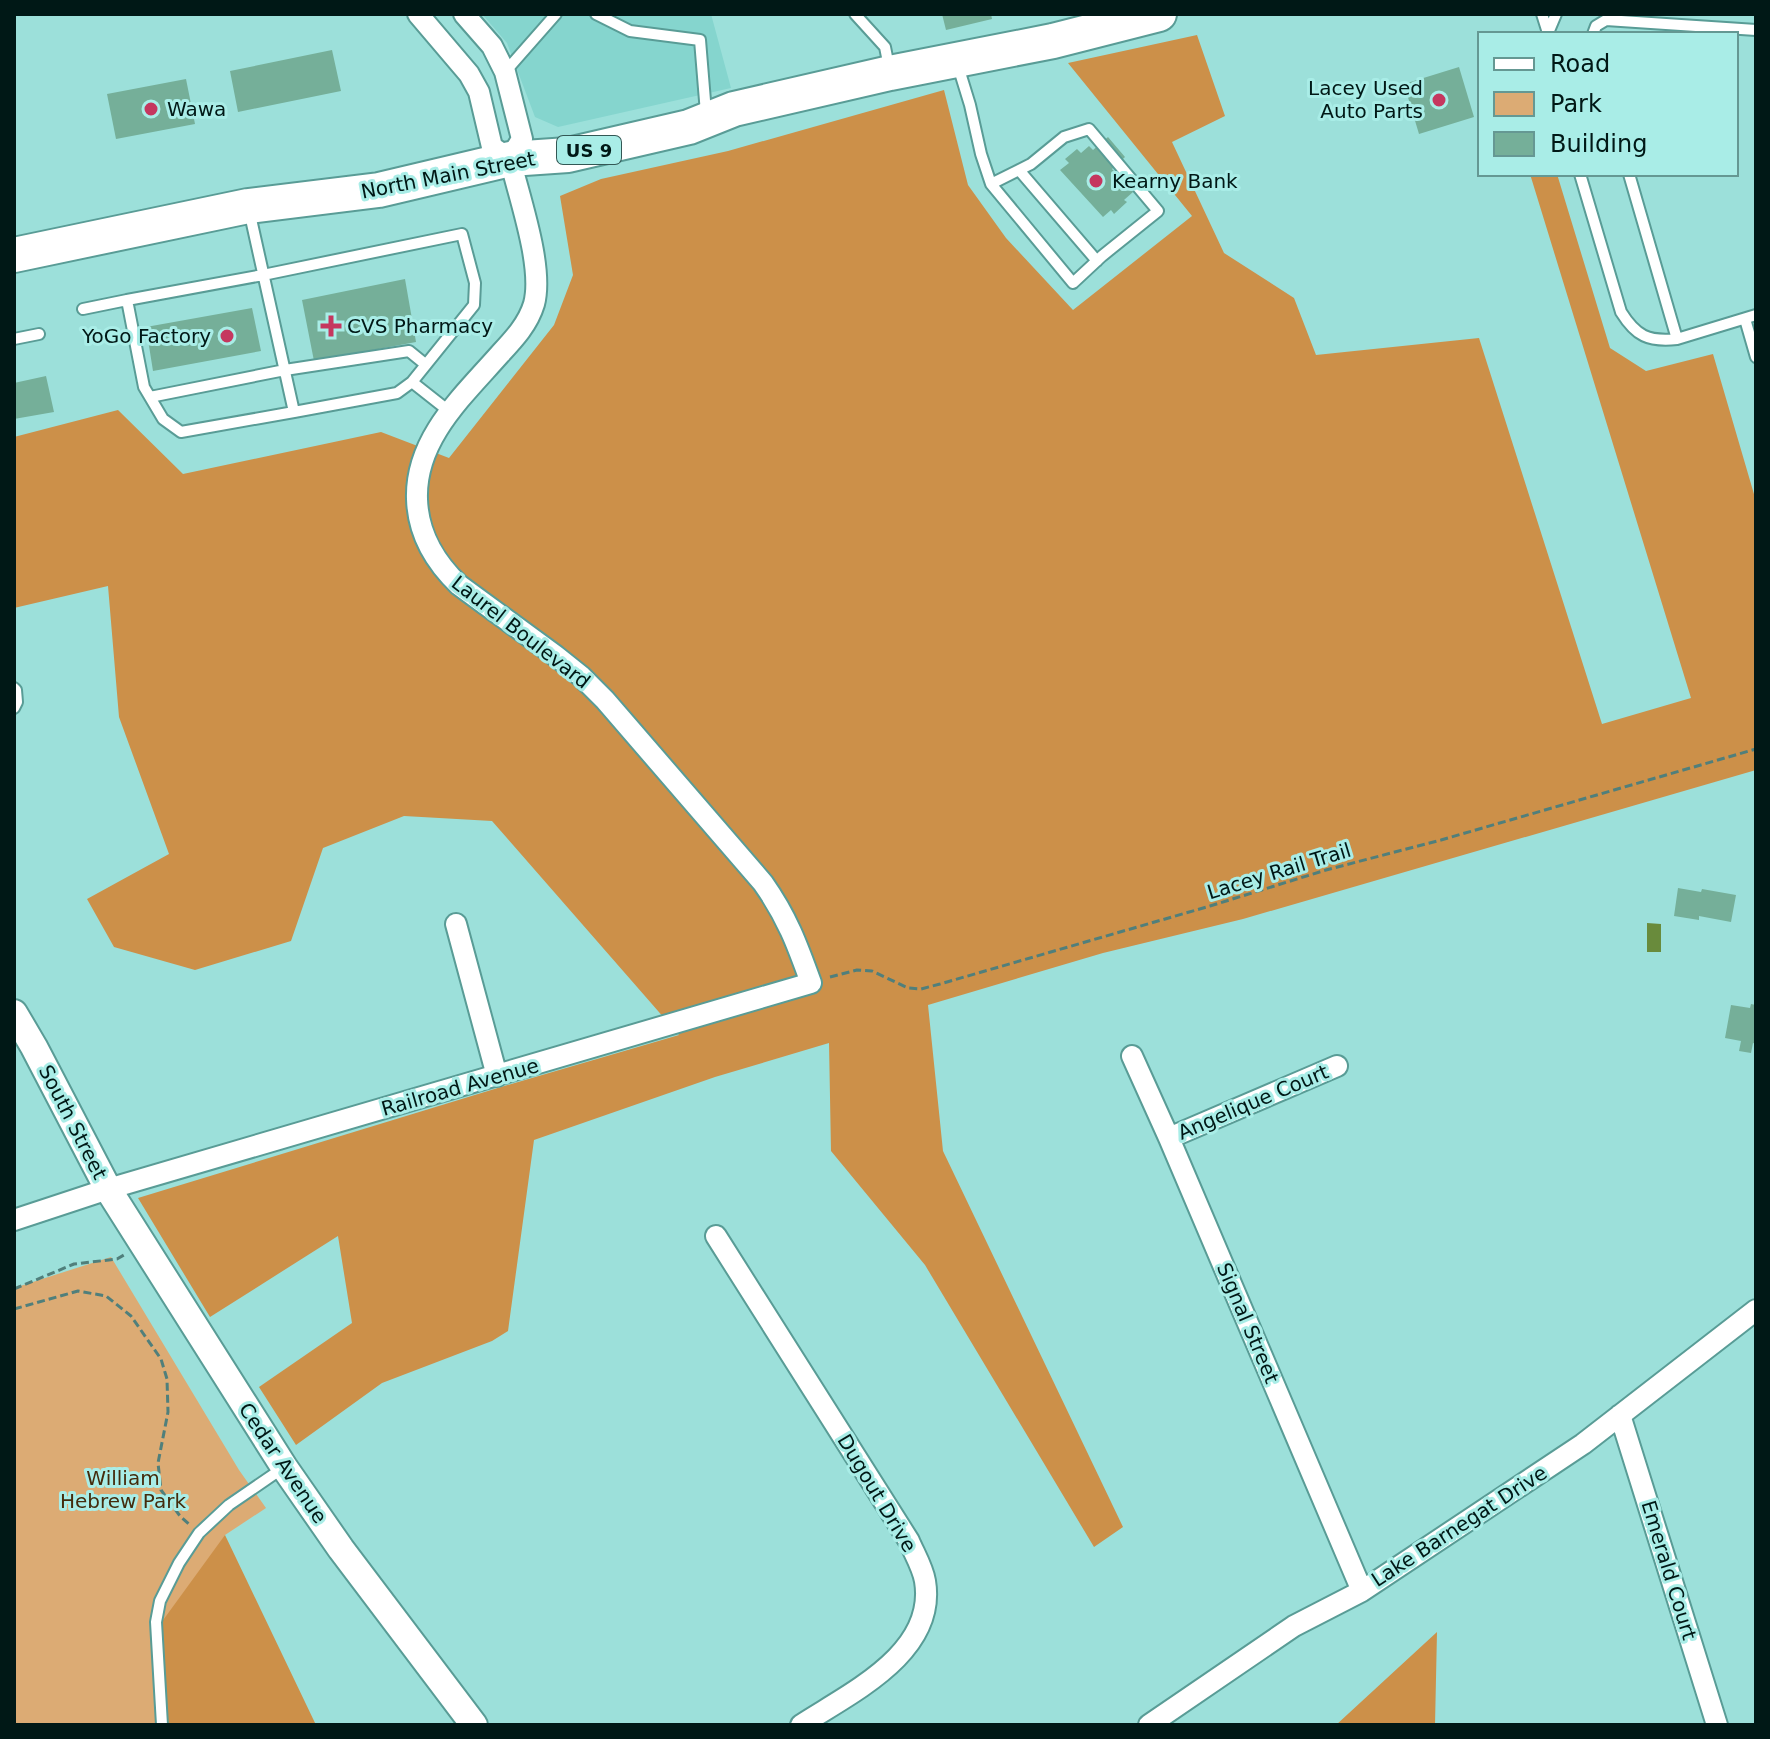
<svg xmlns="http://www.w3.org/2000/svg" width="1770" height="1739" viewBox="0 0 1770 1739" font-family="'DejaVu Sans',sans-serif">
  <rect width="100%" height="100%" fill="#9ce0da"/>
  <path fill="#85d5ce" d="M482,14H711L731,88L558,127L535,117L507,43Z"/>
  <path fill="#dcab74" d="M111,1257L239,1470L266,1508L225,1535L166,1725H14V1288Z"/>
  <path fill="#cc9049" d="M1197,35L1225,116L1172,142L1224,253L1294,298L1316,355L1479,338L1602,724L1691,698L1530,174H1557L1610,348L1646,371L1713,354L1756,501V770L1243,919L1103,953L928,1005L943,1151L1123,1527L1094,1547L925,1265L831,1151L829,1043L715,1077L534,1140L508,1331L492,1341L382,1383L296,1445L259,1387L352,1323L338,1236L210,1317L138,1198L501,1087L679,1035L492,821L404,816L323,848L291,941L195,970L114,947L87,899L169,854L119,717L108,586L14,608V437L118,410L183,474L381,432L449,458L554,325L573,275L560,196L601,179L728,151L944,90L968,185L1006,238L1073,310L1192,216L1068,63Z
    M225,1535L316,1725H166L153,1634Z
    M1437,1632L1435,1725H1336Z"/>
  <path fill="#698b3c" d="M1647,923L1661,924V952H1647Z"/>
  <path fill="#75af99" d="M942,14H991L992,19L946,30Z
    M332,50L341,91L238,112L230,71Z
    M1459,67L1474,117L1419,134L1404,84Z
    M186,79L195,124L116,139L107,94Z
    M1108,137L1125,157L1112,169L1133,192L1124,200L1127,202L1114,214L1111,210L1103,217L1060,170L1069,163L1065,159L1077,149L1081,153L1089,146L1093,150Z
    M405,279L416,342L314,361L302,300Z
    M252,308L261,351L153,371L146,327Z
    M46,376L54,412L14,419V383Z
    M1678,888L1701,892L1702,889L1736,895L1731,922L1699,916V920L1674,916Z
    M1751,1004L1756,1005V1044L1753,1043L1751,1053L1739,1051L1741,1041L1725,1038L1731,1005L1750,1008Z"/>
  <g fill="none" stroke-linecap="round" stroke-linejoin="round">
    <g stroke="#599c96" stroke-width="14">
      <path id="lane" d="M596,14L630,31L700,40L706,113
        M855,14L885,47L889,67
        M1542,14L1548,33
        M1548,33L1556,14
        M1593,34L1596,26L1606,20L1756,30
        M958,66L970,105L981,154L991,184L1073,283L1102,256L1158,211L1089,129L1064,137L1031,164L991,184
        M505,72L556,14
        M1019,170L1097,261
        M1580,174L1621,312C1636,336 1648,342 1677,339L1756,315
        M1629,174L1677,339
        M249,210C264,277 279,344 294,412L397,393L412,382L474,305L475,283L462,234L263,275L127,300L144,387L163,419L181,432L294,412
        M83,309L127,300
        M1745,319L1756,357
        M14,339L39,334
        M412,382L450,412
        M150,397L285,370L409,351L425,364
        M14,688L16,690L17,702L14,708
        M162,1725L156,1622L160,1601L179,1563L199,1533L229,1505L283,1468"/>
    </g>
    <g stroke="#599c96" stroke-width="24">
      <path id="street" d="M464,14L492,46L505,72L522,139L510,159
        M456,924L497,1076
        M1132,1056L1169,1138L1362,1591
        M1169,1138L1337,1066
        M14,1220L108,1189L811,983C797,944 787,917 763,883L605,700L581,676L556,656L459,585C434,561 418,534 417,499C415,439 463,396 500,354C514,339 528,324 534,304C544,267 519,197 510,159L492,147L479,92L469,74L418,14
        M716,1236L909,1541C914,1553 923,1568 925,1581C937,1653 850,1693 801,1725
        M1620,1415L1717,1725
        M1149,1725L1294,1626L1362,1591L1583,1444L1756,1310"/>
    </g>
    <g stroke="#599c96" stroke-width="30">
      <path id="secondary" d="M14,1013L34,1047L108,1189L284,1467L341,1549L474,1725"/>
    </g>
    <g stroke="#599c96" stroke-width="38">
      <path id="highway" d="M14,255L248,206L379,190L510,159L568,155L689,127L734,109L890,73L1053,41L1159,14"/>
    </g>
    <path stroke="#507f7b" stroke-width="3" stroke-dasharray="8 4" stroke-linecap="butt" d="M830,977L857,970L872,971L908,988L921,989L940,984L1210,906L1326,870L1441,840L1756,749
      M14,1289L74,1264L117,1259L124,1255
      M14,1309L78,1291L106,1296L131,1316L161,1359L167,1379L168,1412L158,1463L161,1490L180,1516L190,1525"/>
    <use href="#lane" stroke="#fff" stroke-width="10"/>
    <use href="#street" stroke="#fff" stroke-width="20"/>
    <use href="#secondary" stroke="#fff" stroke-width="26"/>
    <use href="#highway" stroke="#fff" stroke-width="34"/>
  </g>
  <g fill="#c5375f" stroke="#a9ede7" stroke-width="3">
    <circle cx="1439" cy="100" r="8"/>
    <circle cx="151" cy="109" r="8"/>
    <circle cx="1096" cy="181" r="8"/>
    <path d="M327 314h8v8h8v8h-8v8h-8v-8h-8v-8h8z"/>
    <circle cx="227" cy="336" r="8"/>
  </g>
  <g text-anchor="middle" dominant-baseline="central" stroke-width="6" stroke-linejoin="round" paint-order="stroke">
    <rect fill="#a9ede7" stroke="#335855" stroke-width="2" x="557" y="136" width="64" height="28" rx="6"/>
    <g font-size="18" font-weight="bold" fill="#001816">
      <text x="589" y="150">US 9</text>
    </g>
    <g font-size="20" fill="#001816" stroke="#a9ede7" text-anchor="start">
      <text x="1423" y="88" text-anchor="end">Lacey Used<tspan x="1423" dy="23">Auto Parts</tspan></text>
      <text x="167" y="109">Wawa</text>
      <text x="1112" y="181">Kearny Bank</text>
      <text x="347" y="326">CVS Pharmacy</text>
      <text x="211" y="336" text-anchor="end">YoGo Factory</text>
    </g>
    <g font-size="20" fill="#001816" stroke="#a9ede7">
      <text transform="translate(448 175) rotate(-11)">North Main Street</text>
      <text transform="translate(521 632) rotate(38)">Laurel Boulevard</text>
      <text transform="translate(1279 871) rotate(-17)">Lacey Rail Trail</text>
      <text transform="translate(460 1087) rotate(-16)">Railroad Avenue</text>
      <text transform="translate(1253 1102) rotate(-23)">Angelique Court</text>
      <text transform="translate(73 1122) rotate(63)">South Street</text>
      <text transform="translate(1248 1323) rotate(67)">Signal Street</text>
      <text transform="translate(283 1463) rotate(56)">Cedar Avenue</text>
      <text transform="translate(877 1493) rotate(59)">Dugout Drive</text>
      <text transform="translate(1459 1526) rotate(-33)">Lake Barnegat Drive</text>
      <text transform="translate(1669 1570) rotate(73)">Emerald Court</text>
    </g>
    <g font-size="20" fill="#442b0c" stroke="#a9ede7">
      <text x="123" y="1478">William<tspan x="123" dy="23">Hebrew Park</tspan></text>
    </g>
  </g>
  <rect width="1770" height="1739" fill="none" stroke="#001816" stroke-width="32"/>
  <rect x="1478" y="32" width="260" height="144" fill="#a9ede7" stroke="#659893" stroke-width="2"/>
  <rect x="1494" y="58" width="40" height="12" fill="#ffffff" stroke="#659893" stroke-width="2"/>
  <text x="1550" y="72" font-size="24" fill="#001816">Road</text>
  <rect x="1494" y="92" width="40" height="24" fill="#dcab74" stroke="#659893" stroke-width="2"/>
  <text x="1550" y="112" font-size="24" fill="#001816">Park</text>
  <rect x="1494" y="132" width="40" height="24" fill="#75af99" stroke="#659893" stroke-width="2"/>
  <text x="1550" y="152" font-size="24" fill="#001816">Building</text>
</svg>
